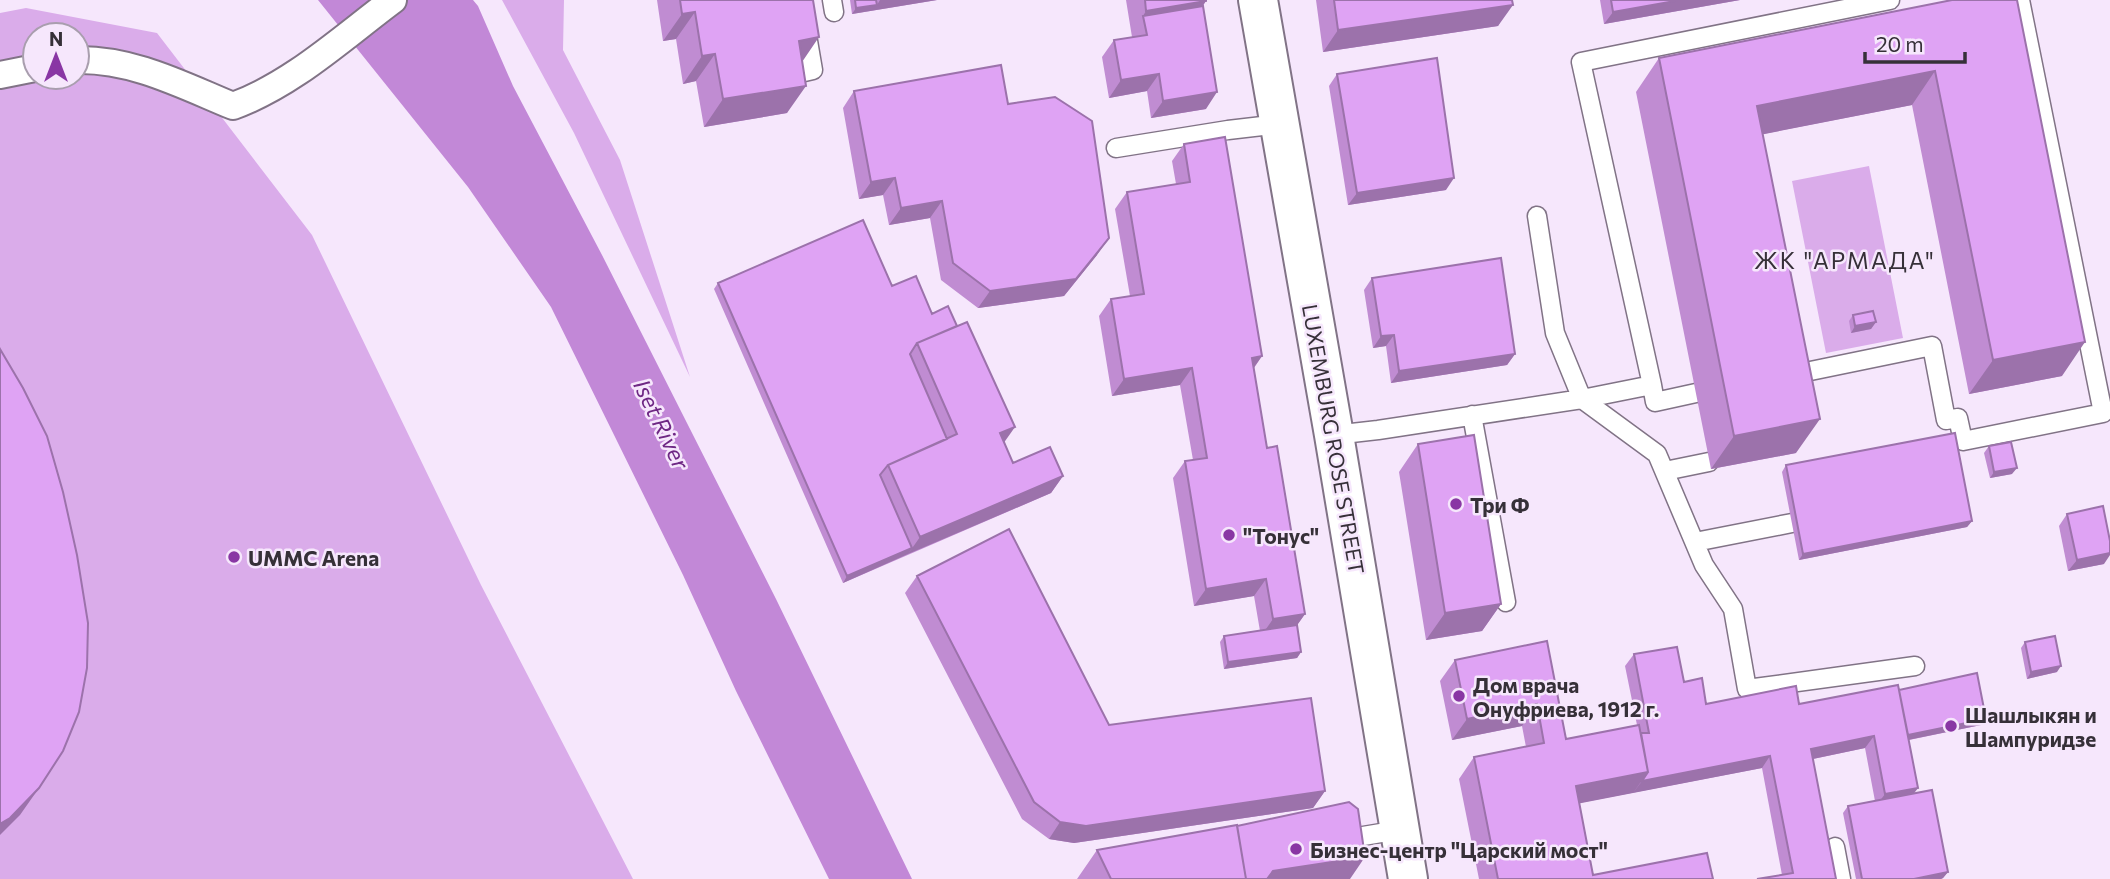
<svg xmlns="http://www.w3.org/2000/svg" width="2110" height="879" viewBox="0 0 2110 879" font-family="Commissioner,sans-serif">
  <rect width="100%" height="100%" fill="#f6e7fc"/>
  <path fill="#daacea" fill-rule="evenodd" d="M502,0H564L563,50L620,160L690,377L574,133Z
    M26,8L157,33L312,235L481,585L633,879H0V13ZM35,35H77V77H35Z
    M1869,166L1903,338L1826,353L1792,181Z"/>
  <path fill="#c288d7" d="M318,0H473L478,6L513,86L602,255L776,599L912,879H829L736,691L683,575L551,307L468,187Z"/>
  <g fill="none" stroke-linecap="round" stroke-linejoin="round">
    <g stroke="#817386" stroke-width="21">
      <path id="service" d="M832,0L834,12
        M787,76L813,70L801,0
        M1116,148L1228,130L1280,124
        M1537,216L1555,333L1582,399L1657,454L1704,565L1733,609L1747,689L1915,666
        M1786,376L1932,346L1946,420L1958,418L1963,441L2103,413L2020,0
        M1652,385L1655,402L1696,393
        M1472,415L1506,602
        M1334,435L1378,430L1582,399L1652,385L1581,62L1890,0
        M1665,471L1709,462
        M1695,542L1792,523
        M1339,840L1399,830
        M1835,847L1841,879"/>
    </g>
    <g stroke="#817386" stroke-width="30">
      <path id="pedestrian" d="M77,60C133,59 182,85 233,106C293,84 342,38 393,0
        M0,75L35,68"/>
    </g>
    <g stroke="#817386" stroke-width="42">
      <path id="secondary" d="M1258,0L1334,435L1408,879"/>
    </g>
    <use href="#service" stroke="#fff" stroke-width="18"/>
    <use href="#pedestrian" stroke="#fff" stroke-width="26"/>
    <use href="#secondary" stroke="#fff" stroke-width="38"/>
  </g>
  <path fill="#c08cd2" d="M657,0H813L802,62L787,113L704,127L696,81L683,84L676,39L663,41Z
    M850,0H937L852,14Z
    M1126,0H1206L1203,6L1206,109L1151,118L1147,91L1109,98L1102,57L1114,40L1132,37Z
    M1316,0H1512L1498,26L1323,52Z
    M1600,0H1740L1604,24Z
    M1952,0L2062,376L1969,394L1912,105L1763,134L1796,453L1711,469L1636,92L1659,58Z
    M1337,74L1446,190L1348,205L1329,86Z
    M854,91L1008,104L1097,255L1064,296L978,308L941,280L930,218L889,225L883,195L859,199L843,108Z
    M1184,144L1262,356L1254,368L1267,448L1305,614L1297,625L1301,652L1297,658L1224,669L1220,642L1224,636L1260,631L1254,596L1194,606L1173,478L1185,461L1193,460L1180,385L1112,396L1099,316L1111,299L1130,296L1115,209L1127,192L1176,184L1172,161Z
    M1372,278L1515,354L1507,365L1391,383L1386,346L1373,348L1364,290Z
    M718,283L892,286L1004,442L1013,463L1063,476L1051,493L843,583L714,289Z
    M1853,315L1876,322L1871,329L1851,333L1849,321Z
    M1418,444L1501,604L1482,631L1426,640L1399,472Z
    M1989,446L2012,474L1990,478L1984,453Z
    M1786,465L1972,521L1967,527L1799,560L1782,472Z
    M2067,514L2104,564L2068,571L2059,526Z
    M917,576L1109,725L1325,791L1313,808L1074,843L1049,839L1022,819L905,593Z
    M1547,641L1566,739L1637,725L1625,666L1634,654L1684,682L1706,704H1799L1899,690L1986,719L1981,725L1909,740L1914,793L1948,872L1943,878L1941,879H1856L1843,813L1848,806L1875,801L1865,748L1813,759L1836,879L1782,875L1762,768L1579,803L1593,875L1713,879H1479L1459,779L1474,757L1526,747L1522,726L1452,740L1440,681L1455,660Z
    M2025,642L2057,672L2027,679L2021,648Z
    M1237,826L1350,879H1077L1097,850Z"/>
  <path fill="#9c72ab" d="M880,0H937L852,14L856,8L877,5Z
    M1676,0H1740L1604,24L1613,12Z
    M1206,1L1191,23L1143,16L1146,11Z
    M1513,5L1498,26L1323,52L1338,30Z
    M695,12L676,39L663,41L682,14Z
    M819,37L800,65L799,41Z
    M715,54L696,81L683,84L702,56Z
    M1935,71L1912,105L1734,140L1757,106Z
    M1159,74L1147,91L1109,98L1121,80Z
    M806,86L787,113L704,127L723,99Z
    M1217,92L1206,109L1151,118L1163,101Z
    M895,178L883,195L859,199L871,182Z
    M1454,178L1446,190L1348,205L1357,193Z
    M942,201L930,218L889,225L901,208Z
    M1109,238L1097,255L1064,296L978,308L990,291Z
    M1876,322L1871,329L1851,333L1855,326Z
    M1394,335L1386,346L1373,348L1381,336Z
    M2085,342L2062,376L1969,394L1993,360Z
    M1515,354L1507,365L1391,383L1399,371Z
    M1262,356L1250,373L1252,358Z
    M1192,368L1180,385L1112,396L1124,379Z
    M1820,419L1796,453L1711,469L1734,436Z
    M1015,427L1003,444L1000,433Z
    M2017,468L2012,474L1990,478L1994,472Z
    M1063,476L1051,493L908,554L920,537Z
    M1972,521L1967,527L1799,560L1803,554Z
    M912,548L908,554L843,583L847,576Z
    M2110,553V555L2104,564L2068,571L2077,560Z
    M1266,579L1254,596L1194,606L1206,589Z
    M1501,604L1482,631L1426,640L1445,613Z
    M1305,614L1293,631L1261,636L1273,619Z
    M1301,652L1297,658L1224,669L1228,662Z
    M2061,666L2057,672L2027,679L2031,672Z
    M1537,704L1522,726L1452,740L1467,719Z
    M1986,719L1981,725L1898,742L1903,736Z
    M1874,736L1865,748L1803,761L1811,749Z
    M1770,756L1762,768L1633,793L1642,781Z
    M1648,772L1633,793L1561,807L1576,786Z
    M39,788L20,815L0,835V824Z
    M1918,788L1909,800L1876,806L1885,794Z
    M1325,791L1313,808L1074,843L1049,839L1060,822Z
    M1365,857L1350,879H1267L1273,871Z
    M1948,872L1943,878L1941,879H1914Z"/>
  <path fill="#dfa3f4" stroke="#9c72ab" stroke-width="2" d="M680,0H813L819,37L799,41L806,86L723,99L715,54L702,56L695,12L682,14Z
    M855,0H876L877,5L856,8Z
    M1145,0H1206V1L1146,11Z
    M1334,0H1512L1513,5L1338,30Z
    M1611,0H1675V1L1613,12Z
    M1952,0H2017L2085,342L1993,360L1935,71L1757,106L1820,419L1734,436L1659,58Z
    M1203,6L1217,92L1163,101L1159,74L1121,80L1114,40L1147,35L1143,16Z
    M1437,58L1454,178L1357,193L1337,74Z
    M1001,65L1008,104L1055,97L1092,121L1109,238L1076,279L990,291L953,263L942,201L901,208L895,178L871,182L854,91Z
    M1225,137L1262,356L1252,358L1267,448L1277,446L1305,614L1273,619L1266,579L1206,589L1185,461L1207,458L1192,368L1124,379L1111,299L1144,294L1127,192L1190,182L1184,144Z
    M863,220L892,286L916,276L932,314L948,306L957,326L917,343L910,354L947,439L888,465L880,475L912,548L847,576L718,283Z
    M1501,258L1515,354L1399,371L1394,335L1381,336L1372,278Z
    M1873,311L1876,322L1855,326L1853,315Z
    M967,322L1015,427L1000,433L1013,463L1050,447L1063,476L920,537L888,465L957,434L917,343Z
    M0,349L23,388L47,436L63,492L77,555L88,623L87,668L79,712L63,751L39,788L10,818L0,824Z
    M1955,433L1972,521L1803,554L1786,465Z
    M1474,435L1501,604L1445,613L1418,444Z
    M2011,442L2017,468L1994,472L1989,446Z
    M2103,506L2110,541V553L2077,560L2067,514Z
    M1009,529L1109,725L1311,698L1325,791L1086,826L1060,822L1034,802L917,576Z
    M1297,625L1301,652L1228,662L1224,636Z
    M2055,636L2061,666L2031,672L2025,642Z
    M1547,641L1566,739L1639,725L1648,772L1576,786L1593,875L1707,853L1713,879H1498L1474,757L1544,743L1537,704L1467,719L1455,660Z
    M1677,647L1684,682L1702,678L1706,704L1796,686L1799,704L1898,685L1918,788L1885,794L1874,736L1811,749L1836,879H1757L1793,873L1770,756L1642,781L1648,772L1641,733H1649L1634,654Z
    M1977,673L1986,719L1908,735L1899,690Z
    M1932,790L1948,872L1914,879H1862L1848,806Z
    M1349,802L1358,809L1365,857L1273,871L1267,879H1246L1237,826Z
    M1237,825L1246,879H1111L1097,850Z"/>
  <g fill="#8936a4" stroke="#f6e7fc" stroke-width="2.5">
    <circle cx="1456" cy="504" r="7"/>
    <circle cx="1229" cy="535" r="7"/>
    <circle cx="234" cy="557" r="7"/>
    <circle cx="1459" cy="696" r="7"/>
    <circle cx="1951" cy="726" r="7"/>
    <circle cx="1296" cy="849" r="7"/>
  </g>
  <g text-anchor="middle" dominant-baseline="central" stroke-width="5" stroke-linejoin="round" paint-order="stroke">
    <g font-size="21" fill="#363038" stroke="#f6e7fc">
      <text transform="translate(1334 439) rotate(80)">LUXEMBURG ROSE STREET</text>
    </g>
    <g font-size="21" font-weight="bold" fill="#363038" stroke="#f6e7fc" text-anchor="start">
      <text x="1470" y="504">Три Ф</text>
      <text x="1243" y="535">"Тонус"</text>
      <text x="248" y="557">UMMC Arena</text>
      <text x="1473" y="684">Дом врача<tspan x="1473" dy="24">Онуфриева, 1912 г.</tspan></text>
      <text x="1965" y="714">Шашлыкян и<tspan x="1965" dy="24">Шампуридзе</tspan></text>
      <text x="1310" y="849">Бизнес-центр "Царский мост"</text>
    </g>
    <g font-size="23" letter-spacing="2" fill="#363038" stroke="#f6e7fc">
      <text x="1845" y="260">ЖК "АРМАДА"</text>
    </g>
    <g font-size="23" font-style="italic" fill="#6e2784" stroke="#f6e7fc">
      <text transform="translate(662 424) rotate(64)">Iset River</text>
    </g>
  </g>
  <g transform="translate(56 56)"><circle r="33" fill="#f6e7fc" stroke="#a99eae" stroke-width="2"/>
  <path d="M0-5L12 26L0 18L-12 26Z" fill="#8936a4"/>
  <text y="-10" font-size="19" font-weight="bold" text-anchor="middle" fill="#363038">N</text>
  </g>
  <path d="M1865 52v10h100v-10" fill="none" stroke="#363038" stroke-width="3.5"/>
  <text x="1876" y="52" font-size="21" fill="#363038" stroke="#f6e7fc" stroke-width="5" paint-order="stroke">20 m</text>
</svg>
